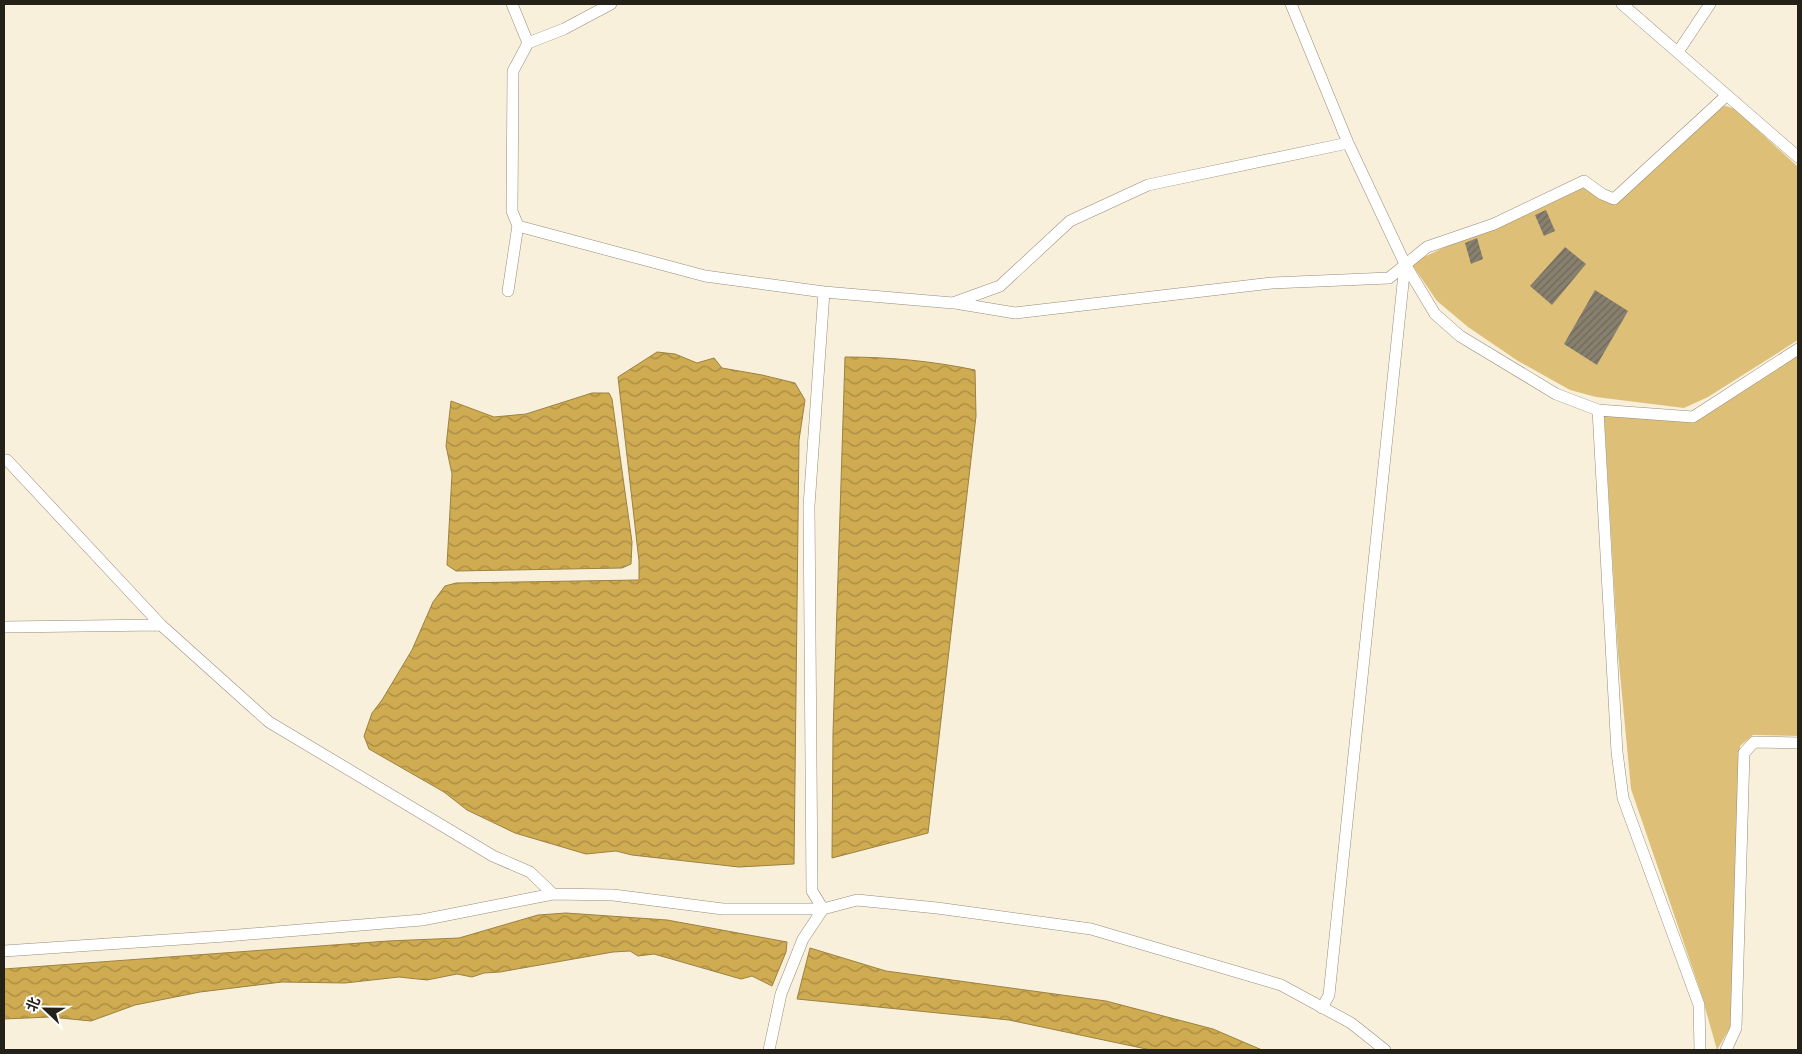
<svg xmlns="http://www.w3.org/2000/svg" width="1802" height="1054" viewBox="0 0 1802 1054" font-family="'DejaVu Sans','Noto Sans SC',sans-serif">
  <defs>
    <pattern id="water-waves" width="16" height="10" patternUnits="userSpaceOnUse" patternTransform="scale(1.25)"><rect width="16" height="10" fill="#cfab51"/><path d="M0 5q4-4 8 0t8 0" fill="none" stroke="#a88b42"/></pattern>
    <pattern id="building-hatch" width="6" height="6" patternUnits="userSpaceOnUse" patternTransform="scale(1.25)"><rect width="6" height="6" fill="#88806e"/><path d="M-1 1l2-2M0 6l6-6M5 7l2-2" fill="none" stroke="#6f685a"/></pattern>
  </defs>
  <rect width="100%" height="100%" fill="#f9f0dc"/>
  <path fill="#debf77" d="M1726,106L1735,109L1798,167V340L1708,397L1684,408L1596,397L1570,390L1518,361L1468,327L1437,301L1411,263L1584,182L1615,200L1718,107Z
    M1798,351V736L1753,735L1740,746L1731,1026L1717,1050L1701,993L1631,789L1618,653L1604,415L1694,419Z"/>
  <path fill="url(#water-waves)" stroke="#9c8240" d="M657,352L675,354L697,363L714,358L722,368L762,375L795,383L805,400L799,440L794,864L739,867L632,855L616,851L586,854L515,833L467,810L444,792L369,749L364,736L372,713L382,700L412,650L433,602L445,586L456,583L639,580V561L618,377Z
    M845,357C889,357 932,361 975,370L976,416L928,833L832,858L833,733Z
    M592,393H609L612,399L632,542L631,564L622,568L456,571L447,565L452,474L446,446L451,401L494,417L526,414Z
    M566,913L667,920L787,942L786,952L772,986L752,976L741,979L654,954L638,956L630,951L613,952L500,972L484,973L472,977L457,974L427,980L399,977L345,983L282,982L200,992L135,1005L91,1021L50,1017L4,1019V969L388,941L459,938L538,915Z
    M810,948L886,971L1106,1001L1213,1029L1262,1050H1151L1009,1020L797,999Z"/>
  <path fill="url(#building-hatch)" d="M1546,210L1555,231L1544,236L1535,215Z
    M1477,238L1483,259L1471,264L1465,243Z
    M1565,247L1586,264L1552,305L1530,286Z
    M1595,290L1628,311L1597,365L1564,344Z"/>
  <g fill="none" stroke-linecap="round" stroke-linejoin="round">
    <g stroke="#958d7a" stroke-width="12">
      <path id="street" d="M512,4L528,43
        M611,4L564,29L528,43L513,71L512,211L518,226L705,276L824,292L953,303L1000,286L1070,221L1148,185L1348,143
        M1291,4L1348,143L1405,264L1435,314L1460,336L1556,394L1598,410L1693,417L1798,349
        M1622,4L1798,157
        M1678,52L1710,4
        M508,291L518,225
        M955,303L1015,313L1272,283L1389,278L1427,247L1494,224L1584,181L1602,194L1614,199L1727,95
        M1598,410L1617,752L1623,798L1699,1005L1700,1050
        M7,460L161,625L269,722L493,856L530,872L553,894
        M4,627L161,625
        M823,909L812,891L809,506L824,292
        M4,951L226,936L422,920L553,894L613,895L723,909H823
        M1322,1008L1329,995L1405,264
        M769,1050L781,994L803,939L823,909L857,900L937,908L1091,929L1281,985L1351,1023L1385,1050
        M1726,1050L1736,1028L1744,753L1754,742L1798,743"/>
    </g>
    <use href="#street" stroke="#fff" stroke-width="11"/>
  </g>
  <rect width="1802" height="1054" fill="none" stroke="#242119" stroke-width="10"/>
  <g transform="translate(45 1009) rotate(292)" stroke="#ffffff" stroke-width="4" paint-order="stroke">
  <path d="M0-4L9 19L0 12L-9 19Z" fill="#242119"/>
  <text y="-8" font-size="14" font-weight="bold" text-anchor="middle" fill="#242119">北</text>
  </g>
</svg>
